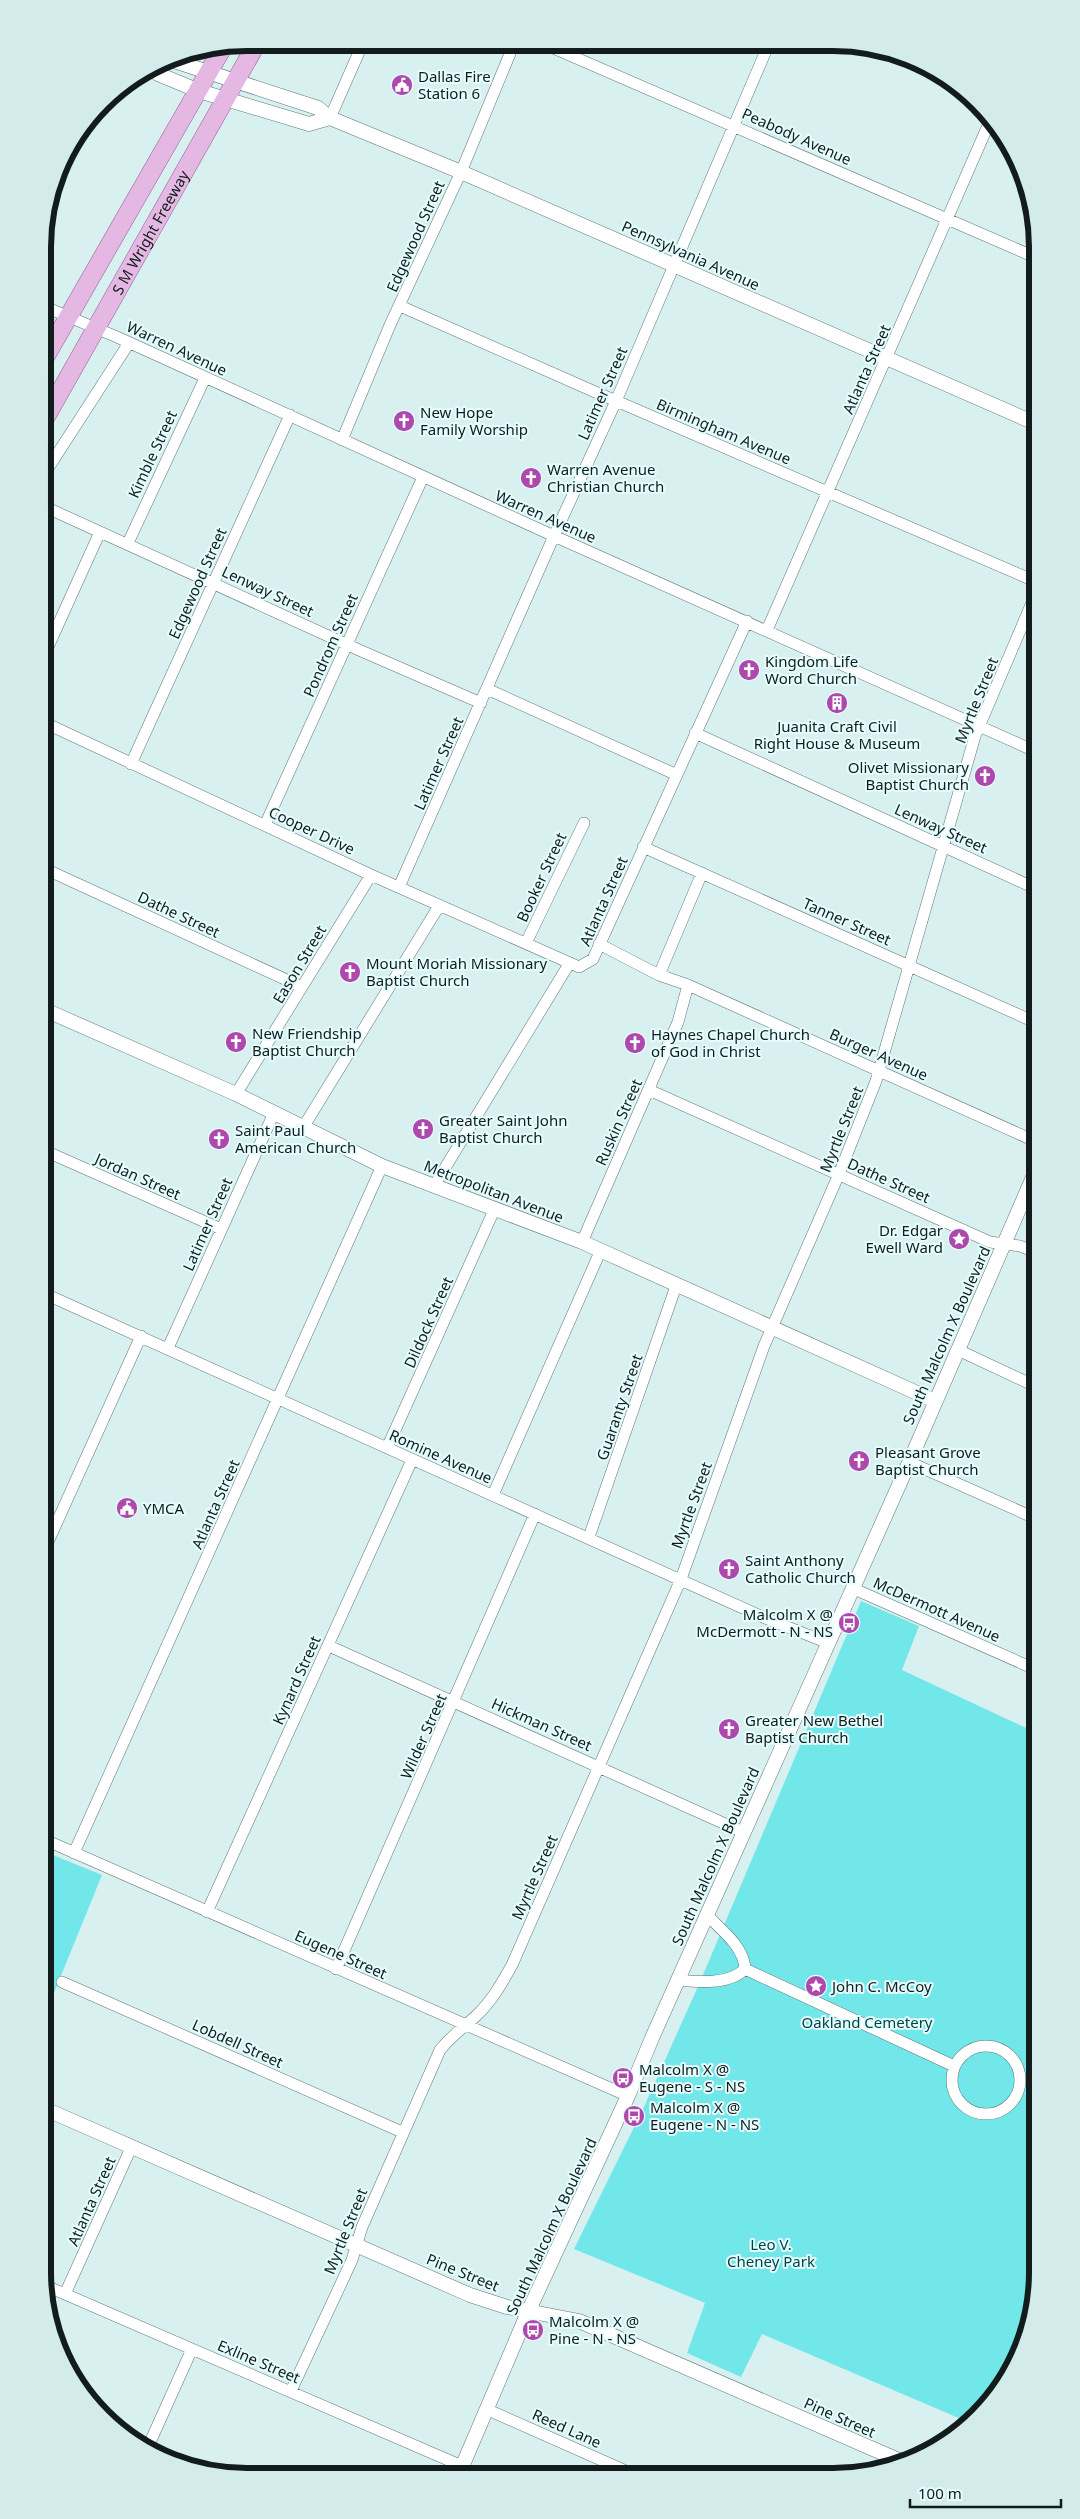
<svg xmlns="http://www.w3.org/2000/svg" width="1080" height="2519" viewBox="0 0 1080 2519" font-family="'Noto Sans',sans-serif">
  <rect width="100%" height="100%" fill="#d8f0f0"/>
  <path fill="#72e7ea" d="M861,1601L919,1626L902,1670L1037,1733V2285L1022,2350L995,2397L968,2422L762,2334L741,2377L687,2353L705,2303L574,2249L643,2109L700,1982Z
    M43,1851L102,1875L43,2020Z"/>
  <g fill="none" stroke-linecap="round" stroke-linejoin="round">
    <g stroke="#607576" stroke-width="12">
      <path id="minor" d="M544,44L1037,258
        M330,118L363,43
        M43,306L117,337L554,536L1037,752
        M400,306L593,391L1037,582
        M342,440L390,325L461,172L514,44
        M43,476L129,343
        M43,506L359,650L481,703
        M128,543L205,378
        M767,630L990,121
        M43,658L100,532
        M487,689L677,775
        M43,722L371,875L579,967L593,959L747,621
        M695,733L1037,889
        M131,764L290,415
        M265,825L423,477
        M643,847L1037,1023
        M43,868L302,987
        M399,887L554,536L616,401L768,46
        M526,943L584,823
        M599,944L659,975L688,985L1037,1142
        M659,975L702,873
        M649,1090L990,1242L1020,1246L1037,1253
        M236,1094L371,875
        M304,1126L439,906
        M43,1150L221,1229
        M434,1186L569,964
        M582,1242L678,1022L688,985
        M43,1293L765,1618L828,1643
        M168,1348L274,1113
        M958,1350L1037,1387
        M387,1448L495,1208
        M909,1462L1037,1519
        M493,1495L600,1252
        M589,1537L676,1286
        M43,1553L141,1336
        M852,1588L1037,1670
        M329,1646L743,1832
        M43,1839L628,2096
        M74,1853L382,1166
        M207,1912L412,1460
        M336,1969L535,1514
        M745,1969L954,2066
        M677,1980C698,1982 729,1985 745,1969C744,1946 721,1930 706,1914
        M62,1982L402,2132
        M952 2080a34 34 0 1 1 68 0a34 34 0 1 1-68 0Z
        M44,2285L462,2466
        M65,2294L131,2148
        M291,2391L352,2260L362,2227L440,2050C451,2036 463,2028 476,2016C492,2001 502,1983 512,1965L681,1579L764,1346L839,1174L876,1081L975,736L1037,591
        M486,2409L635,2475
        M147,2449L192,2349
        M886,2470L891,2457"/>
    </g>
    <g stroke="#607576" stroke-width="15">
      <path id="tertiary" d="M168,59L318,108L330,118L461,172L1037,424
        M152,69L158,74L199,91L309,124L330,118
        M43,1009L236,1094L382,1166L582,1242L935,1401
        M43,2108L470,2295L507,2307L579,2321L903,2462
        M459,2474L529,2310L628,2096L652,2038L912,1456L1037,1168"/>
    </g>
    <g stroke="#906391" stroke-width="19">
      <g id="primary">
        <path d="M43,361L223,47"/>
        <path id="s1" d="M43,422L257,43"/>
      </g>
    </g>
    <use href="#minor" stroke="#fff" stroke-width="11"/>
    <use href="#tertiary" stroke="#fff" stroke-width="14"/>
    <use href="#primary" stroke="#e5b8e3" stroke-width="18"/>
  </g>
  <defs>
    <g id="civic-disc" transform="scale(1.125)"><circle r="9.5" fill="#ae48ac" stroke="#e5fdfe"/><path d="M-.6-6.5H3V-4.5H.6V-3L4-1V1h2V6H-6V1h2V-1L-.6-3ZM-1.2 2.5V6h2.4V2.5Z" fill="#fff"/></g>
    <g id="church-disc" transform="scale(1.125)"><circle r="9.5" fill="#ae48ac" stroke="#e5fdfe"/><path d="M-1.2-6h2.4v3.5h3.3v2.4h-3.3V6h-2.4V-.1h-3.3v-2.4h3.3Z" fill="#fff"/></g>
    <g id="building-disc" transform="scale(1.125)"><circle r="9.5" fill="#ae48ac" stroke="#e5fdfe"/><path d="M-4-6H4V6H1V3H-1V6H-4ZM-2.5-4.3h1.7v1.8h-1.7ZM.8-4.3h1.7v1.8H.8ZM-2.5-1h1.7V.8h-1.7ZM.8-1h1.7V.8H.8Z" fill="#fff"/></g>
    <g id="sight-disc" transform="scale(1.125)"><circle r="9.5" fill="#ae48ac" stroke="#e5fdfe"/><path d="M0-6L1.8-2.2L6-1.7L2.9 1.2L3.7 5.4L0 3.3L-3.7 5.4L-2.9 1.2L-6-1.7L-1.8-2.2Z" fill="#fff"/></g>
    <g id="bus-disc" transform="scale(1.125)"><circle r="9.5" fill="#ae48ac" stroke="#e5fdfe"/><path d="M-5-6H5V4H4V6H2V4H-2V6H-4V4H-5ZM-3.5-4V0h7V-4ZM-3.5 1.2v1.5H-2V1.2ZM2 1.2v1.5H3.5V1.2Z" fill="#fff"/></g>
  </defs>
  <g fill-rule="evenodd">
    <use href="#civic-disc" x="402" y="85"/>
    <use href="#church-disc" x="404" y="421"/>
    <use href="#church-disc" x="531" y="478"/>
    <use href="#church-disc" x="749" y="670"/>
    <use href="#building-disc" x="837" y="703"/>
    <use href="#church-disc" x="985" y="776"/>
    <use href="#church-disc" x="350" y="972"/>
    <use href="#church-disc" x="236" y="1042"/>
    <use href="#church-disc" x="635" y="1043"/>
    <use href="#church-disc" x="423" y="1129"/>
    <use href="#church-disc" x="219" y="1139"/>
    <use href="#sight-disc" x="959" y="1239"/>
    <use href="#church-disc" x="859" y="1461"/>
    <use href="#civic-disc" x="127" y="1508"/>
    <use href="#church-disc" x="729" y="1569"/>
    <use href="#bus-disc" x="849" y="1623"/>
    <use href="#church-disc" x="729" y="1729"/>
    <use href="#sight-disc" x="816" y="1986"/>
    <use href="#bus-disc" x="623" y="2078"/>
    <use href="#bus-disc" x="634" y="2116"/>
    <use href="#bus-disc" x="533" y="2330"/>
  </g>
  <g text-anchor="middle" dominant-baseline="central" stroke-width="4" stroke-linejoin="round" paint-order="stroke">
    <g font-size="15" fill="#131c1c" stroke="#e5fdfe" text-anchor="start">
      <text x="418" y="76">Dallas Fire<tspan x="418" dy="17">Station 6</tspan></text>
      <text x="420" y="412">New Hope<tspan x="420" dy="17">Family Worship</tspan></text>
      <text x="547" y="469">Warren Avenue<tspan x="547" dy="17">Christian Church</tspan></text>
      <text x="765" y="661">Kingdom Life<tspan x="765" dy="17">Word Church</tspan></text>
      <text x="837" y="726" text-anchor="middle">Juanita Craft Civil<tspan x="837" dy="17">Right House &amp; Museum</tspan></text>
      <text x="969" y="767" text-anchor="end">Olivet Missionary<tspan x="969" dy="17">Baptist Church</tspan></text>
      <text x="366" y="963">Mount Moriah Missionary<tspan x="366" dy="17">Baptist Church</tspan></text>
      <text x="252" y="1033">New Friendship<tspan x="252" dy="17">Baptist Church</tspan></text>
      <text x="651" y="1034">Haynes Chapel Church<tspan x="651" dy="17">of God in Christ</tspan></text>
      <text x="439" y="1120">Greater Saint John<tspan x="439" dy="17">Baptist Church</tspan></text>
      <text x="235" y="1130">Saint Paul<tspan x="235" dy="17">American Church</tspan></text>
      <text x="943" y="1230" text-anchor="end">Dr. Edgar<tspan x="943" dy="17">Ewell Ward</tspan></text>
      <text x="875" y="1452">Pleasant Grove<tspan x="875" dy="17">Baptist Church</tspan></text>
      <text x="143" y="1508">YMCA</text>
      <text x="745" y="1560">Saint Anthony<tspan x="745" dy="17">Catholic Church</tspan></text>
      <text x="833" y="1614" text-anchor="end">Malcolm X @<tspan x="833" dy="17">McDermott - N - NS</tspan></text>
      <text x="745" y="1720">Greater New Bethel<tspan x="745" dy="17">Baptist Church</tspan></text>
      <text x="832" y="1986">John C. McCoy</text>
      <text x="639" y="2069">Malcolm X @<tspan x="639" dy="17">Eugene - S - NS</tspan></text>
      <text x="650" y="2107">Malcolm X @<tspan x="650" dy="17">Eugene - N - NS</tspan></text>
      <text x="549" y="2321">Malcolm X @<tspan x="549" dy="17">Pine - N - NS</tspan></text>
    </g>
    <g font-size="15" fill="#131c1c" stroke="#e5fdfe">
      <text transform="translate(797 136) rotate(24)">Peabody Avenue</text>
      <text stroke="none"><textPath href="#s1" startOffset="218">S M Wright Freeway</textPath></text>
      <text transform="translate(415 236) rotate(-66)">Edgewood Street</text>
      <text transform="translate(691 255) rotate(24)">Pennsylvania Avenue</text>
      <text transform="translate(177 348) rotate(25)">Warren Avenue</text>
      <text transform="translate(866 369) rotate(-66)">Atlanta Street</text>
      <text transform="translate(602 393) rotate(-66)">Latimer Street</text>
      <text transform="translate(724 431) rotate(23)">Birmingham Avenue</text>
      <text transform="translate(152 454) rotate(-65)">Kimble Street</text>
      <text transform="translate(546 516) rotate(24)">Warren Avenue</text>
      <text transform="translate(197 583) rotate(-66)">Edgewood Street</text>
      <text transform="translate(268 591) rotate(25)">Lenway Street</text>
      <text transform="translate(330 645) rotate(-66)">Pondrom Street</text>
      <text transform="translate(976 700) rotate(-68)">Myrtle Street</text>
      <text transform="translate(438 763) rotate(-66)">Latimer Street</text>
      <text transform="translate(941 828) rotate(24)">Lenway Street</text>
      <text transform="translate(312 830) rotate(25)">Cooper Drive</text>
      <text transform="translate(541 877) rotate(-65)">Booker Street</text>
      <text transform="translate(603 901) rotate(-66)">Atlanta Street</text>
      <text transform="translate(179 914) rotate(25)">Dathe Street</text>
      <text transform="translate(847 921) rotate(24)">Tanner Street</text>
      <text transform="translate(299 964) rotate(-59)">Eason Street</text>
      <text transform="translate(879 1054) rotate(24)">Burger Avenue</text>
      <text transform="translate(618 1122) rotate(-66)">Ruskin Street</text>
      <text transform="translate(841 1129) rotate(-68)">Myrtle Street</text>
      <text transform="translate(138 1176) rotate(24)">Jordan Street</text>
      <text transform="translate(889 1180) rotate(24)">Dathe Street</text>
      <text transform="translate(494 1191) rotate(21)">Metropolitan Avenue</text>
      <text transform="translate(207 1224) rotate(-66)">Latimer Street</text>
      <text transform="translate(428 1322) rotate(-66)">Dildock Street</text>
      <text transform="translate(946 1335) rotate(-66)">South Malcolm X Boulevard</text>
      <text transform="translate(619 1407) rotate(-71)">Guaranty Street</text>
      <text transform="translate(441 1456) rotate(24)">Romine Avenue</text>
      <text transform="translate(215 1504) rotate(-66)">Atlanta Street</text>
      <text transform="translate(691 1505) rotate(-70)">Myrtle Street</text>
      <text transform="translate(937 1609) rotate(24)">McDermott Avenue</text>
      <text transform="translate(296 1680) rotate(-66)">Kynard Street</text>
      <text transform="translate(542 1724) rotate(24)">Hickman Street</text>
      <text transform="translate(423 1736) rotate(-66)">Wilder Street</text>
      <text transform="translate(715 1856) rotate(-66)">South Malcolm X Boulevard</text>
      <text transform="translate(534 1877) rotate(-66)">Myrtle Street</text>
      <text transform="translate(341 1954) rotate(24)">Eugene Street</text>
      <text transform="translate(238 2043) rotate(24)">Lobdell Street</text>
      <text transform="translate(91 2201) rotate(-66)">Atlanta Street</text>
      <text transform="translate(551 2226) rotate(-65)">South Malcolm X Boulevard</text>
      <text transform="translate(345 2231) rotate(-68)">Myrtle Street</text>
      <text transform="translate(463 2272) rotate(22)">Pine Street</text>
      <text transform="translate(259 2361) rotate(23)">Exline Street</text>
      <text transform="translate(840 2417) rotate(24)">Pine Street</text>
      <text transform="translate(567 2428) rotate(24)">Reed Lane</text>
    </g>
    <g font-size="15" fill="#004446" stroke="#e5fdfe">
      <text x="867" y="2022">Oakland Cemetery</text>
      <text x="771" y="2244">Leo V.<tspan x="771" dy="17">Cheney Park</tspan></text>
    </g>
  </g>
  <path d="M0 0H1080V2519H0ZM247 51H833A196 196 0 0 1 1029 247V2272A196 196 0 0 1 833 2468H247A196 196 0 0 1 51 2272V247A196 196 0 0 1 247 51Z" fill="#d4ebec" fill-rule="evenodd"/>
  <path fill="none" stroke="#131c1c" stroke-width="6" d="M247 51H833A196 196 0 0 1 1029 247V2272A196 196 0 0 1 833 2468H247A196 196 0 0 1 51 2272V247A196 196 0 0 1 247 51Z"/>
  <path d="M910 2499v8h151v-8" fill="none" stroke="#131c1c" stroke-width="2.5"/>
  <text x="918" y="2499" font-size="15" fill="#131c1c" stroke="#e5fdfe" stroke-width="4" paint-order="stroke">100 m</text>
</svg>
